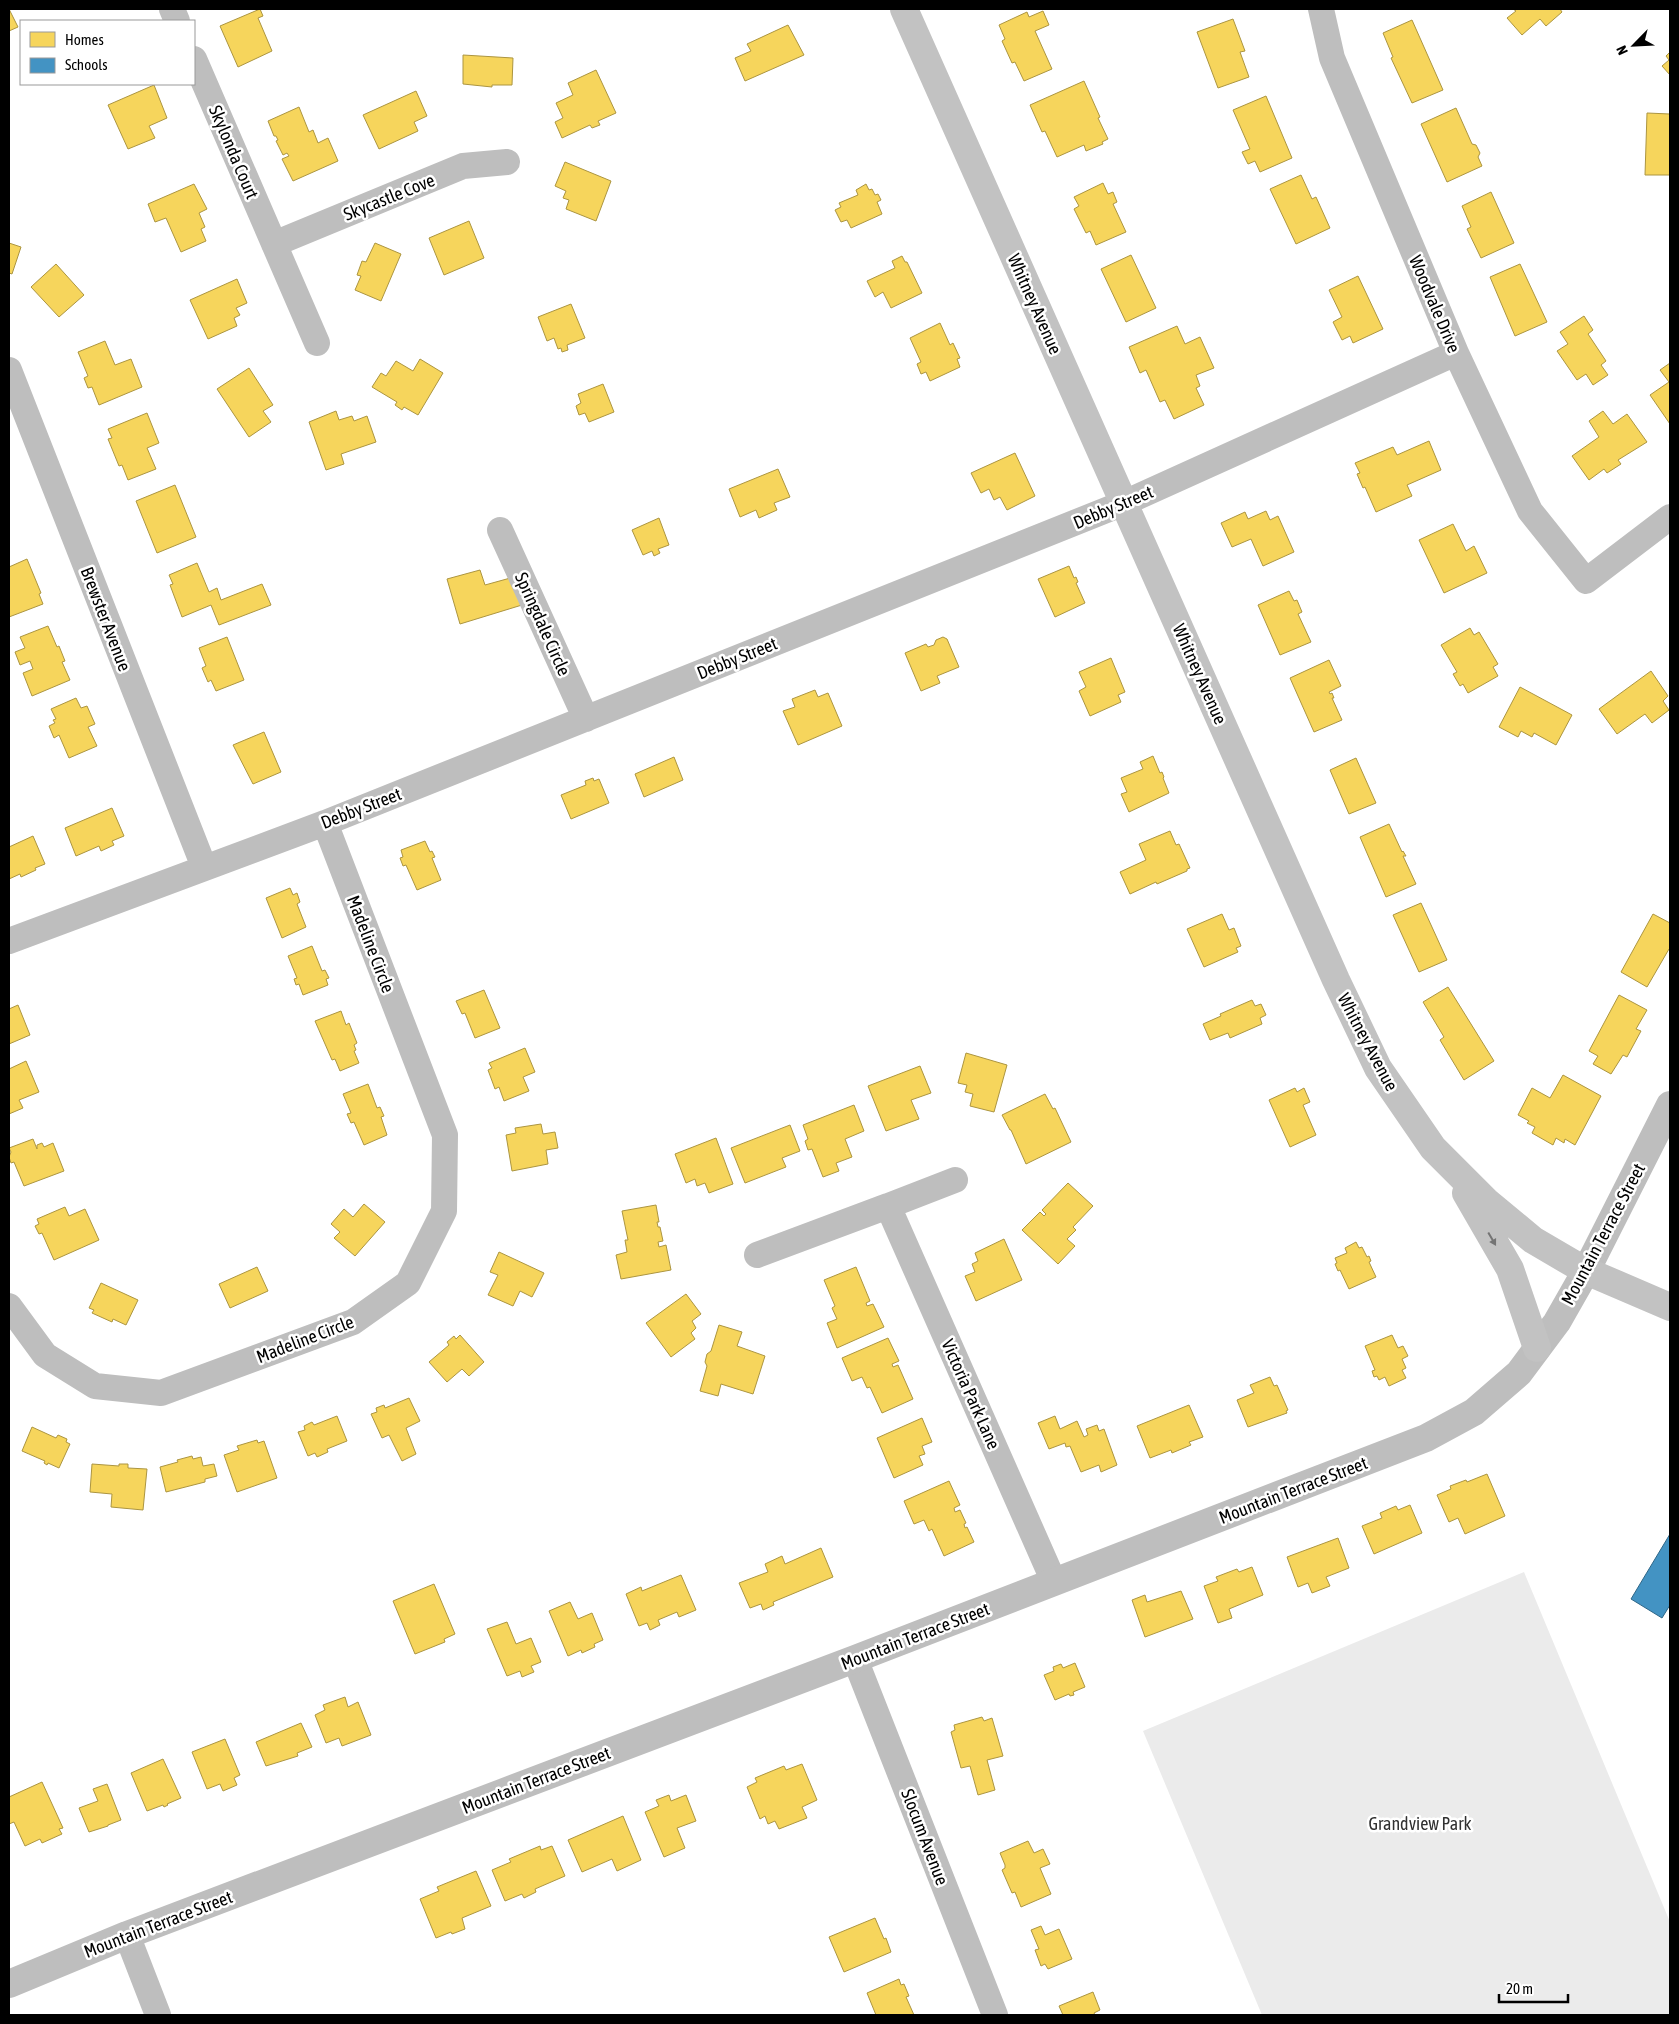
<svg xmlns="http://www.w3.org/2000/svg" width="1679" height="2024" viewBox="0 0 1679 2024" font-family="'Asap Condensed',sans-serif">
  <rect width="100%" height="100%" fill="#fff"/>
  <path fill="#ebebeb" d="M1524,1572L1670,1922V2015H1262L1143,1731Z"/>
  <path fill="#f6d55c" stroke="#ac9540" d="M9,9L18,27L9,31Z
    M260,9L263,16L258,18L272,51L238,67L220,26Z
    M1513,9H1560L1562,12L1546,26L1540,19L1522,35L1507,18L1516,11Z
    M1043,11L1049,25L1035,31L1052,69L1024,81L1015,62L1012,63L1002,41L1005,39L999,25L1027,12L1029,17Z
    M1233,19L1245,51L1240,52L1249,77L1218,88L1197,32Z
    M1412,20L1443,90L1412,103L1391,58L1393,57L1383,33Z
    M788,25L804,55L745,81L735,58L751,51L747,44Z
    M1670,52V75L1662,66L1669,60L1666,56Z
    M463,55L513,58L512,85H492V87L463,84Z
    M596,70L616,113L598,121L600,125L592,128L590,125L562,138L555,122L563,118L556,103L573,95L568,83Z
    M1084,81L1100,117L1098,118L1108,139L1102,142L1103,144L1086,151L1084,145L1057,157L1045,131L1042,132L1030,105Z
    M154,85L167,118L149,126L155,138L128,149L108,105Z
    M416,91L427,116L414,122L418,131L379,149L363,115Z
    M1266,96L1292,158L1260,172L1255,161L1248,164L1242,152L1250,149L1233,110Z
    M299,107L309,132L313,130L318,143L328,138L338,161L293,181L282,159L289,156L287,153L283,155L276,141L278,140L276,136H274L268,121Z
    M1456,108L1472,144L1476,145L1480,153L1478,157L1482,166L1447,182L1421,124Z
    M1647,113L1670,114V175H1645Z
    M565,162L611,181L596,221L566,209L569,200L563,198L566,191L555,186Z
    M1301,175L1312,199L1316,197L1330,228L1296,244L1270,189Z
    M1103,183L1108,194L1113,192L1117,202L1113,204L1126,232L1096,245L1090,231L1086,233L1074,209L1079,206L1074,197Z
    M194,184L207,209L199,213L205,227L201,229L206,241L181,252L166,218L155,222L148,204Z
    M866,184L869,190L872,189L875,195L878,194L881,200L877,202L882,214L851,228L847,220L841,222L835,210L841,207L839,203L858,195L856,190Z
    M1491,192L1514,243L1481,258L1467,229L1471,227L1462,206Z
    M469,221L484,258L444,275L429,238Z
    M9,243L21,247L12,274L9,273Z
    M375,243L401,254L381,301L355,290L361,276L357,275L362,261L366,262Z
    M1131,255L1156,308L1126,322L1101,269Z
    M902,256L905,262H907L922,293L891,308L883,292L875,297L867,281L895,268L892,261Z
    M56,264L84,295L59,317L31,287Z
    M1520,264L1547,322L1515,336L1490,277Z
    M1358,276L1383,329L1353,343L1350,336L1342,340L1333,322L1342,317L1329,290Z
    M237,279L247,303L236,308L240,315L234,318L237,326L208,339L190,300Z
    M571,304L585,338L567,345L568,350L562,352L561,348L558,349L554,338L547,341L538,317Z
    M1584,316L1593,330L1588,334L1606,361L1601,365L1608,375L1593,385L1586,374L1577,380L1557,351L1568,344L1560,332Z
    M940,323L950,345L953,343L960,358L957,359L960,367L930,381L926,372L921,374L917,364L921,362L910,338Z
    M1177,326L1185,344L1200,337L1214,368L1196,375L1200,386L1196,388L1204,405L1174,419L1165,400L1160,402L1146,370L1140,373L1129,347Z
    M105,341L115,365L131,359L142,387L99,405L92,387L88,388L84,378L88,376L78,352Z
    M420,359L443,373L418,415L404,407L402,410L395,405L397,402L372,387L381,373L386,376L396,361L413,371Z
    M1670,363V424L1650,395L1669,382L1660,370Z
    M249,368L273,405L263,411L271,422L249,437L217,389Z
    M603,384L614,412L589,422L585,413L579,415L576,406L581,403L578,394Z
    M336,411L339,420L352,416L354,421L367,416L376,442L341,454L344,464L326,470L309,422Z
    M1603,411L1613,424L1627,414L1647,442L1618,460L1621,464L1607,473L1604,469L1589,480L1572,456L1599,437L1589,421Z
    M147,413L159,443L147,448L156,469L128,480L122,465L119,466L108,439L112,438L108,429Z
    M1429,441L1441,470L1407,485L1412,496L1376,512L1365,487L1363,488L1357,474L1360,473L1355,463L1393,447L1397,455Z
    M1015,453L1035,496L1007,510L1000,497L994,500L989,489L981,493L971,473Z
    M778,469L790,497L774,503L777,510L759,518L756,510L740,517L729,489Z
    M175,485L196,537L157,553L136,501Z
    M1266,511L1270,520L1278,516L1294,552L1263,566L1251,539L1232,547L1221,523L1245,512L1248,519Z
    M659,518L669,545L658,549L660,553L654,556L652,551L643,555L632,530Z
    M1453,524L1466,551L1474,546L1487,573L1444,593L1419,540Z
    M27,559L41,593L39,594L43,604L9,617V567Z
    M197,563L209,592L217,588L221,600L262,584L271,605L219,625L211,605L182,617L170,585L173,584L169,575Z
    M1069,566L1074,578L1076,577L1078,582L1076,583L1085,603L1055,617L1038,579Z
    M480,570L485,585L514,577L522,605L460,624L447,579Z
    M1289,591L1294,601L1297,600L1302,612L1298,614L1311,642L1280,655L1258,605Z
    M48,626L57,647L59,646L65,661L62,662L70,680L32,696L23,673L33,669L30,661L20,665L15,652L25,648L20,637Z
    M1470,628L1474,635L1479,632L1498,664L1493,667L1498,676L1468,693L1463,684L1460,686L1453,674L1457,672L1441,645Z
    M227,637L244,680L216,691L211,680L208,682L202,668L206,666L199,648Z
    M943,637L947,639L959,667L937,676L940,683L921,691L905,653L926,644L928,647L934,645L936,640Z
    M1111,658L1125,692L1118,695L1121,702L1090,716L1079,691L1086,687L1079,672Z
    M1329,660L1341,686L1329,692L1330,694L1332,693L1334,698H1332L1342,720L1314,732L1290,678Z
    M1651,671L1668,696L1663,701L1669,710L1652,723L1645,714L1617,734L1599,709Z
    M1520,687L1572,715L1556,745L1534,733L1532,737L1521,731L1518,737L1499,727Z
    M815,690L818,697L828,693L842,726L798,745L783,711L795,707L792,699Z
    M76,698L81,708L87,706L95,724L88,727L97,746L69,758L59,735L54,738L49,726L55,723L53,720L56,719L51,709Z
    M264,732L281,772L253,784L233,745Z
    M1153,756L1160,773L1162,772L1164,777L1163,778L1169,793L1129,812L1121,794L1127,792L1121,778L1143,769L1140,762Z
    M674,757L683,780L644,797L635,774Z
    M1356,758L1376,803L1349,814L1330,770Z
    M593,778L594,781L599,779L609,803L571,819L561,795L586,785L585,781Z
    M112,808L124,836L112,841L114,845L101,851L99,846L76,856L65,828Z
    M1389,824L1402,852L1403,851L1406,856H1403L1416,884L1386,897L1360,837Z
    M1170,831L1176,845L1179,844L1190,868L1187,869V871L1157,884L1156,882L1130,894L1120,872L1146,860L1139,844Z
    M33,836L45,864L35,868L36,870L21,877L20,874L9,879V847Z
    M425,841L430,852L432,851L435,857L432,858L441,880L417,890L406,865L403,866L400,858L403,857L401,850Z
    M290,888L293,895L297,893L300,902L297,904L306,927L282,938L266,898Z
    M1421,903L1447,960L1419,972L1393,915Z
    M1222,914L1229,930L1234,928L1241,946L1236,948L1238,952L1204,967L1187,929Z
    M1653,914L1670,923V950L1669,949L1647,987L1621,972Z
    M312,946L322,971L325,970L329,978L326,979L328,985L303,995L299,984L296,985L294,979L297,978L288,956Z
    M1448,987L1494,1061L1464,1080L1440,1040L1444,1037L1423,1002Z
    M484,990L500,1028L475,1038L465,1013L462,1014L456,1001Z
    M1619,995L1647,1010L1636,1029L1641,1031L1627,1057L1623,1055L1611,1074L1593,1064L1598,1056L1589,1051Z
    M1252,1000L1255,1006L1261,1004L1266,1015L1260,1018L1262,1024L1230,1038L1228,1033L1210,1040L1203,1024L1221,1016L1220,1014Z
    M18,1005L30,1035L9,1044V1009Z
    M341,1011L346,1025L349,1023L357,1043L354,1045L356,1050L354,1051L359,1063L340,1071L335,1059L332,1060L315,1021Z
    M525,1048L535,1072L523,1077L529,1091L504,1101L499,1087L495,1089L488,1070L492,1068L489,1063Z
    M966,1053L1007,1065L994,1112L970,1106L973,1094L965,1092L967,1085L958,1083Z
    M26,1061L39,1092L19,1100L23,1108L9,1114V1069Z
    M920,1066L931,1093L911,1100L919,1119L886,1131L868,1086Z
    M1563,1075L1601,1096L1575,1145L1565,1139L1564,1143L1556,1138L1553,1145L1532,1133L1535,1127L1527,1123L1529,1121L1518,1115L1532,1088L1550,1098Z
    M368,1084L377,1108L380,1107L384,1116L381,1117L387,1135L364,1145L354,1122L351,1123L347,1114L351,1113L343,1094Z
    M1295,1088L1297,1092L1304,1088L1310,1102L1303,1105L1316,1135L1290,1147L1269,1100Z
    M1045,1094L1053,1109L1055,1108L1071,1142L1026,1164L1011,1130H1010L1002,1115Z
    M854,1105L864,1131L845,1139L852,1157L836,1163L839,1171L823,1177L812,1149L808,1150L805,1141L808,1139L803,1125Z
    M541,1124L543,1134L555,1132L558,1148L546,1150L548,1164L512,1171L506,1135L516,1133L515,1128Z
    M790,1125L800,1151L782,1158L786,1167L745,1183L731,1148Z
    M716,1138L733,1184L709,1193L705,1183L697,1186L695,1179L686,1183L675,1154Z
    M33,1139L37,1149V1145L42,1143L44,1147L53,1143L64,1171L24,1186L14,1162L11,1163L9,1157L11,1152L9,1148Z
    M1068,1183L1093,1206L1073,1227L1076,1230L1067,1239L1075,1246L1058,1264L1022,1230L1040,1212L1044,1216L1046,1214L1042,1210Z
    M364,1204L385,1222L355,1256L334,1238L340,1232L331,1224L344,1209L353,1217Z
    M656,1205L659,1222H657L658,1227H660L663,1241L658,1242L659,1247L666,1245L671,1270L621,1279L616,1255L627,1252L625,1240H628L622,1211Z
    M65,1207L69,1216L85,1209L99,1240L54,1260L42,1233L39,1234L35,1226L39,1224L37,1219Z
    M1004,1239L1022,1280L976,1301L965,1276L975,1272L972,1264L978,1261L975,1253Z
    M1356,1242L1359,1248L1362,1247L1367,1257L1369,1256L1371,1261L1369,1262L1376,1277L1349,1289L1340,1270L1338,1271L1335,1264L1337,1263L1335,1258L1347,1253L1345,1248Z
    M499,1252L544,1273L532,1297L520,1291L513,1306L488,1295L498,1275L490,1272Z
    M257,1267L268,1291L230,1308L219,1284Z
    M856,1267L870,1301L866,1303L867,1306L873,1304L884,1327L837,1348L827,1323L837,1319L832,1308L835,1306L824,1280Z
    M101,1283L138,1300L126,1325L113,1319L112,1322L92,1313L94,1310L89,1308Z
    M686,1294L701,1314L692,1321L696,1328L691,1333L695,1339L671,1357L646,1323Z
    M719,1325L742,1332L737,1346L765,1356L753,1394L721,1384L718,1396L700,1391L707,1366L705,1362L707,1354L711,1351Z
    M460,1335L484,1362L469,1376L462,1369L447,1382L429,1362L449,1345L447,1342L454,1336L456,1339Z
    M1392,1335L1398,1348L1403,1346L1408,1356L1402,1359L1406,1368L1402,1370L1406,1378L1389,1386L1385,1377L1379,1380L1377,1376L1374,1377L1372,1371L1375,1370L1365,1346Z
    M888,1338L899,1361L892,1364L893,1367L898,1365L913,1399L882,1413L870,1387L867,1388L862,1377L852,1381L842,1358Z
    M1270,1377L1274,1386L1277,1385L1288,1410L1286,1411L1287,1413L1248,1427L1237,1400L1254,1393L1250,1385Z
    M409,1398L420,1421L406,1428L416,1454L402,1461L389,1435L382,1438L371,1414L377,1412L376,1408L384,1405L385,1408Z
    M1189,1405L1203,1437L1189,1442L1191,1445L1172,1453L1171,1450L1150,1458L1137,1426Z
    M337,1416L347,1441L327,1449L328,1452L317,1457L315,1453L308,1456L298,1432L305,1430L304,1426L312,1422L314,1425Z
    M1055,1416L1060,1429L1077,1421L1084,1437L1088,1435L1086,1429L1097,1425L1099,1431L1104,1429L1117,1465L1101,1472L1099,1465L1081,1472L1070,1446L1066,1447L1065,1443L1049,1449L1038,1423Z
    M922,1418L932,1442L922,1446L925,1454L919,1456L923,1465L894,1478L877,1438Z
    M32,1427L56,1438L58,1435L67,1439L66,1442L70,1444L59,1468L48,1463L47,1465L44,1463L45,1461L22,1451Z
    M257,1440L258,1443L264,1441L277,1478L237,1492L224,1455L239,1450L237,1446Z
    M192,1456L193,1459L201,1457L203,1466L214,1464L217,1476L205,1479V1482L166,1492L160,1467L178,1462L177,1460Z
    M92,1464L119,1466V1464H128V1468L147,1469L143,1510L111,1507L112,1494L90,1492Z
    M1487,1474L1505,1516L1465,1534L1458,1518L1449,1522L1437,1495L1451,1489L1450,1486L1466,1480L1467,1482Z
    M949,1481L960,1505L954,1508L955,1512L960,1510L966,1523L964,1524L965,1528L967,1527L974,1542L944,1556L932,1529L929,1531L924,1520L914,1524L904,1501Z
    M1410,1505L1422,1533L1374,1554L1362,1526L1382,1518L1380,1513L1396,1506L1398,1510Z
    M1338,1538L1349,1568L1326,1577L1330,1586L1312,1593L1308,1583L1298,1587L1287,1557Z
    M821,1548L833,1577L773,1602L774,1605L763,1610L761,1604L750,1608L739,1583L768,1572L765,1564L782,1556L785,1564Z
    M1252,1567L1263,1595L1229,1609L1232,1618L1218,1623L1204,1586L1218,1581L1216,1577L1237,1569L1239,1572Z
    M681,1575L696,1610L679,1617L677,1612L658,1620L660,1625L650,1630L647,1623L639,1626L626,1594L641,1587L642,1591Z
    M434,1584L455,1634L444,1639L445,1642L415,1654L393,1601Z
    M1181,1591L1193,1619L1145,1637L1132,1600L1145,1595L1147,1602Z
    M570,1602L578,1619L592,1613L603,1640L594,1644L595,1647L582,1653L581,1650L568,1656L549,1611Z
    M507,1622L516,1644L531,1638L541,1662L531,1666L534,1672L522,1677L520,1671L507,1676L487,1629Z
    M1075,1663L1085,1687L1073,1692L1074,1695L1070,1696L1069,1694L1055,1700L1044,1675L1054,1671L1053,1667L1061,1664L1063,1668Z
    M345,1697L348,1707L358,1702L371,1735L342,1746L339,1738L326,1743L315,1715L325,1710L323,1705Z
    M982,1717L984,1721L992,1718L1003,1756L987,1760L995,1790L978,1795L970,1766L961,1768L951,1732L955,1730L954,1725Z
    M301,1723L312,1747L297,1753L298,1756L266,1766L256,1742Z
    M225,1739L240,1775L234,1778L237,1785L223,1791L220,1784L207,1789L192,1752Z
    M163,1759L181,1798L167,1804L168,1805L164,1807L163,1805L147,1811L131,1773Z
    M802,1764L817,1800L802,1807L807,1818L779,1829L775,1821L768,1824L765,1816L760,1819L747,1787L757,1782L755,1778L784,1766L786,1770Z
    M42,1782L63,1828L59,1829L62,1834L42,1843L40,1839L25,1846L14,1822L9,1824V1797Z
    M107,1784L121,1820L108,1825V1826L89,1832L79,1808L98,1801L93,1789Z
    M669,1795L671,1801L686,1795L696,1821L677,1828L685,1848L664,1857L645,1812L659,1806L656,1800Z
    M623,1816L641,1860L617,1871L612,1859L582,1872L568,1840Z
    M1028,1841L1034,1853L1043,1849L1050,1864L1040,1868L1051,1894L1021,1907L1015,1892L1012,1893L1002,1870L1005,1868V1865L1000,1853Z
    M540,1846L541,1850L552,1846L565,1876L535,1889L536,1892L524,1898L522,1894L505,1901L492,1870L511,1862L509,1859Z
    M476,1871L491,1906L462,1918L465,1929L452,1934L451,1932L436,1938L420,1899L439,1891L437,1887Z
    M875,1918L884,1939L886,1938L891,1952L844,1972L829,1937Z
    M1041,1926L1045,1935L1059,1929L1072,1959L1048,1969L1045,1964L1041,1966L1035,1950L1039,1949L1031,1930Z
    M899,1979L901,1985L904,1984L909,1996L906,1997L914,2015H876L867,1993Z
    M1093,1992L1100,2010L1094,2013L1095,2015H1063L1059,2006Z"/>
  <path fill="#4393c3" stroke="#2f6788" d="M1670,1534V1605L1662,1618L1631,1599Z"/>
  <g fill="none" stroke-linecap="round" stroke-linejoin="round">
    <path stroke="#bebebe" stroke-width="26" d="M172,9L177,21
      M1321,9L1332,58L1456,353L1530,511L1586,581L1670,517
      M194,59L317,343
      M274,244L463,166L507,162
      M9,370L204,867
      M500,530L586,719
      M9,941L325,823L1124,503L1456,353
      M888,1206L955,1180
      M757,1255L888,1206L1054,1582
      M9,1306L45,1355L95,1386L161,1393L353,1322L408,1283L444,1211L445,1135L325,823
      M855,1659L995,2015
      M127,1935L158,2015"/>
    <path stroke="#bebebe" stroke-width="28" d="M9,1984L127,1935L855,1659L1426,1438L1474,1412L1519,1373L1557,1322L1586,1271L1670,1105"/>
    <path stroke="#c2c2c2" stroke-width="28" d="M904,9L1336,980L1378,1068L1433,1148L1486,1201L1533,1240L1586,1271L1670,1307
      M1466,1193L1510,1269L1537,1348"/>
  </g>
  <defs><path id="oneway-solid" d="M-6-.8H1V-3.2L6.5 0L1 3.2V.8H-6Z" transform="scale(1.25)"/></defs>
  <use fill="#747474" href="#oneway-solid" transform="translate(1492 1239) rotate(60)"/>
  <g text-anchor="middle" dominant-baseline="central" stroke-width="5" stroke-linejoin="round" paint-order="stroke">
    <g font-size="18" fill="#000" stroke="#fff">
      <text transform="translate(234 152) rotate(67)">Skylonda Court</text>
      <text transform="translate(389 197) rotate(-22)">Skycastle Cove</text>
      <text transform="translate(1035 304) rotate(66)">Whitney Avenue</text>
      <text transform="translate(1435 304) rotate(67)">Woodvale Drive</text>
      <text transform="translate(1113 507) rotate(-23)">Debby Street</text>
      <text transform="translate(106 619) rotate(69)">Brewster Avenue</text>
      <text transform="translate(543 624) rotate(66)">Springdale Circle</text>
      <text transform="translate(737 658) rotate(-22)">Debby Street</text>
      <text transform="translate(1200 674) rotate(66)">Whitney Avenue</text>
      <text transform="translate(361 808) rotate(-21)">Debby Street</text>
      <text transform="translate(371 944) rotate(69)">Madeline Circle</text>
      <text transform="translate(1368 1042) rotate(62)">Whitney Avenue</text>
      <text transform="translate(1603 1234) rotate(-62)">Mountain Terrace Street</text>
      <text transform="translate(305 1339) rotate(-21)">Madeline Circle</text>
      <text transform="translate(971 1394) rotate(66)">Victoria Park Lane</text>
      <text transform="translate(1293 1490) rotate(-21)">Mountain Terrace Street</text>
      <text transform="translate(915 1636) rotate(-21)">Mountain Terrace Street</text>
      <text transform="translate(536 1780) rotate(-21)">Mountain Terrace Street</text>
      <text transform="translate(925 1837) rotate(69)">Slocum Avenue</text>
      <text transform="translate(158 1924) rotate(-21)">Mountain Terrace Street</text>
    </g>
    <g font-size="18" fill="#313131" stroke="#fff">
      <text x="1420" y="1823">Grandview Park</text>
    </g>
  </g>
  <rect width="1679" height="2024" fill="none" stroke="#000000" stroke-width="20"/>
  <rect x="20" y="20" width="175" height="65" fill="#ffffff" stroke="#999999"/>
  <rect x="30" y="32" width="25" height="15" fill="#f6d55c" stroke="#999999"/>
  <text x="65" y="45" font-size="15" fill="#000000">Homes</text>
  <rect x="30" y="58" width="25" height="15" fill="#4393c3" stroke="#999999"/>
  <text x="65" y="70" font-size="15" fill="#000000">Schools</text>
  <g transform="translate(1634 45) rotate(246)" stroke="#ffffff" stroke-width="4" paint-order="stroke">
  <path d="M0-4L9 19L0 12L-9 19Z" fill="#000000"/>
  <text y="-8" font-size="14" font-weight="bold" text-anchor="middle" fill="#000000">N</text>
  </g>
  <path d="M1499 1994v8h69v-8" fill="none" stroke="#000000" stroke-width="2.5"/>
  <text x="1506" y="1994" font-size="15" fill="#000000" stroke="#ffffff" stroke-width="4" paint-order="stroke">20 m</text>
</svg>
